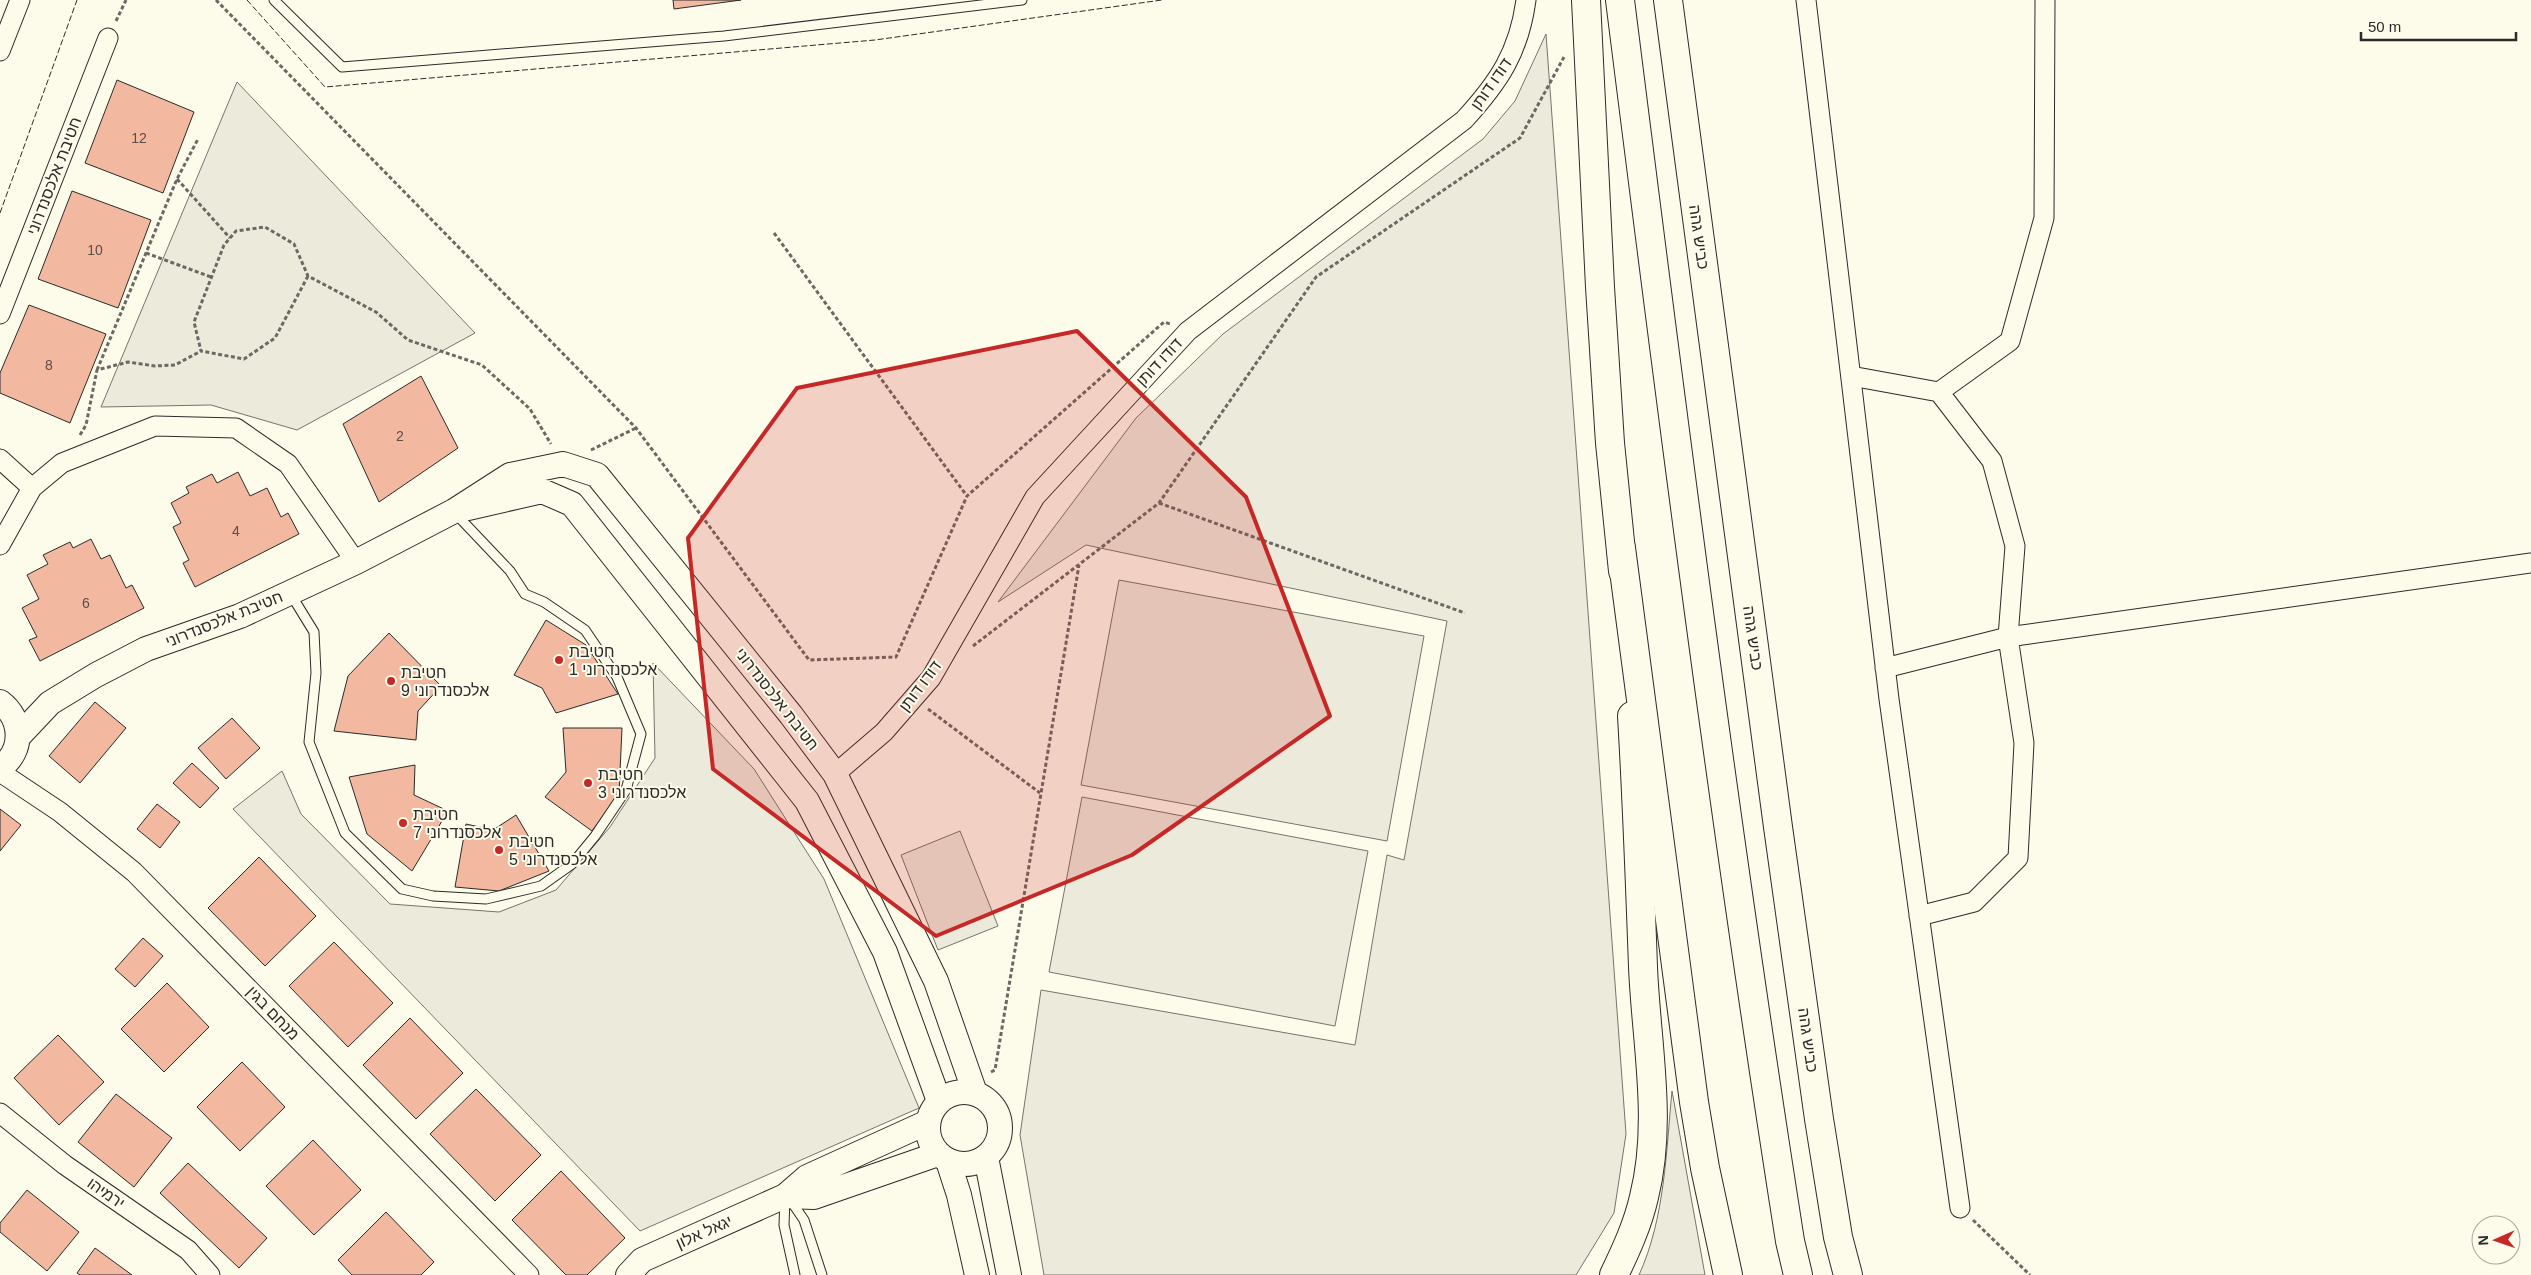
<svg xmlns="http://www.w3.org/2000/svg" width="2531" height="1275" viewBox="0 0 2531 1275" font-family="Arial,Heebo,sans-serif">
  <rect width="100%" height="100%" fill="#fdfbea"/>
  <path fill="#ecebdb" stroke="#74746e" d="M1546,34L1626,1134L1614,1213L1576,1275H1044L1020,1135L1041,990L1355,1045L1387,855L1404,860L1447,621L1086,545L998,602L1136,418L1223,334L1483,139L1515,101Z
    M237,82L475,333L297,430L211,405L101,407Z
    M1119,580L1424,636L1387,841L1081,785Z
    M653,663L754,769L824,879L919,1108L640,1231L233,809L282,771L301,814L390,904L499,912L556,890L610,827L655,758Z
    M1082,797L1368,851L1335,1026L1049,972Z
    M960,831L998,926L938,950L901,855Z
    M1672,1091L1705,1275H1639C1665,1218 1666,1152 1672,1091Z"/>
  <path fill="#f2b8a0" stroke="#2b2b2b" d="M673,0H741L674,9Z
    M117,80L194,112L163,193L85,163Z
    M72,191L151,220L118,308L38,279Z
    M29,305L106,334L70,423L0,393V373Z
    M421,376L458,448L379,502L343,424Z
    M238,472L250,496L267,488L281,517L288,513L299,534L195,587L183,563L189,560L173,527L181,523L171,503L189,493L186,487L212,474L217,483Z
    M91,539L101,559L110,555L126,588L132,585L144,608L40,661L29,640L37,637L22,608L39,599L27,575L48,564L43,555L70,542L73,548Z
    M546,620L586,645L618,694L556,713L542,688L514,675Z
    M389,633L441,686L418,711L416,740L334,731L348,676Z
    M95,702L126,728L80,783L49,756Z
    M232,718L260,748L226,779L198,748Z
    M563,728H622L619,794L592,831L545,797L566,772Z
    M192,763L219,788L200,808L173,783Z
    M415,765L414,795L448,811L412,871L367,834L349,777Z
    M157,804L180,822L160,848L137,829Z
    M0,809L21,825L0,851Z
    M516,815L549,871L499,891L455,887L466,824L493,830Z
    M259,857L316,916L265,966L208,908Z
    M143,938L163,956L135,987L115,969Z
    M334,942L393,1003L348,1047L289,986Z
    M167,983L209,1027L164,1072L121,1029Z
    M410,1018L463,1073L416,1119L363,1065Z
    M58,1035L104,1082L59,1125L14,1078Z
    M242,1062L285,1107L240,1151L197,1107Z
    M476,1089L541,1155L495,1201L430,1134Z
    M116,1094L172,1138L134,1187L78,1142Z
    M313,1140L361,1190L314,1235L266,1186Z
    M188,1163L267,1238L239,1268L160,1193Z
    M561,1171L625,1238L587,1275H566L512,1220Z
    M27,1190L79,1232L47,1271L0,1232V1223Z
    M386,1212L434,1262L421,1275H352L338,1260Z
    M95,1248L132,1275H80L77,1273Z"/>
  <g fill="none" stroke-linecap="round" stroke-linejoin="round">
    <g stroke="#2b2b2b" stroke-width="11">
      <path id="service" d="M274,0L342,67L724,36L1022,0
        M290,593L314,632L316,673L309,742L345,833L402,889L433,896L486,899L541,886L572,864L595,836L626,790L641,734L617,677L585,630L544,602L525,594L510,571L455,513
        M785,1198L784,1225L795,1275
        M791,1201L804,1220L822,1275"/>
    </g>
    <g stroke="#2b2b2b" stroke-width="21">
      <path id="minor" d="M1806,0L1889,699L1960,1208
        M0,51L20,0
        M0,314L108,38
        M1851,376L1939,392L2010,341L2044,218L2045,0
        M0,459L32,488
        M0,545L32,488L62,463L155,426L236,428L288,464L356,562
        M1885,668L2008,637L2015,546L1992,461L1939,392
        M0,772L60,812L134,872L529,1275
        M835,774L884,732L931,678L1035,497L1188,331L1464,120C1499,82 1519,52 1526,0
        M1919,916L1974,902L2018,858L2024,743L2008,637L2531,563
        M0,1113L65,1165L188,1250L210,1275"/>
    </g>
    <g stroke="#2b2b2b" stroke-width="26">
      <path id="tertiary" d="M468,508L542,491L572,504L807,801L885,952L939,1101
        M0,702C23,719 24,751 0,768
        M18,737L50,703L96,675L146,649L240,616L356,562L454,511L510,475L563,464L597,475L791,715L835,774L936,981L975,1093
        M928 1128a36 36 0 1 1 72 0a36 36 0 1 1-72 0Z
        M986,1157L1009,1275
        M948,1161L959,1195L977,1275
        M785,1196L814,1197L938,1154
        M628,1275L642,1260L785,1196L807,1177L928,1122"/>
    </g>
    <g stroke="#2b2b2b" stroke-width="30">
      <path id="trunk" d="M1586,0L1600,287L1610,443L1623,571
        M1620,0C1672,414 1725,828 1790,1241L1798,1275
        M1668,0L1778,827L1819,1119L1838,1237L1848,1275
        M1614,1275C1626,1250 1638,1224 1644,1197C1663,1122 1646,1042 1643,967C1640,883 1637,800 1632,716"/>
    </g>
    <g stroke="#2b2b2b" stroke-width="30">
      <path id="motorway" d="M1621,548L1694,1102L1705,1168L1728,1275"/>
    </g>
    <path stroke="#6a6964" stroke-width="3" stroke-dasharray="4 2.5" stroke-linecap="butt" d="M216,0L636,428L809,660L896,657L967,496L1164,322L1170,324
      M116,21L126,0
      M177,179L230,238
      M774,233L967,496
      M146,253L211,277
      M308,276L275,338L244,359L201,351L194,322L224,245L236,231L265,227L294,244L308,276L376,312L408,340L482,365L530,409L551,444
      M97,370L177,179L198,139
      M80,435L86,425L97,370L128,362L155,366L175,365L201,351
      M591,450L636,428
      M1159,503L1465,613
      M973,646L1159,503L1316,277L1520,138L1564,57
      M928,709L1040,793
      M991,1072L995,1070L1079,565
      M1973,1220L2030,1275"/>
    <use href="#service" stroke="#fdfbea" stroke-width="9"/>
    <use href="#minor" stroke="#fdfbea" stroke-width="19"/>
    <use href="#tertiary" stroke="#fdfbea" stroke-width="24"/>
    <use href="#trunk" stroke="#fdfbea" stroke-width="28"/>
    <use href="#motorway" stroke="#fdfbea" stroke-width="28"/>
    <path stroke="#2b2b2b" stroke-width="1" stroke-dasharray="6 2.5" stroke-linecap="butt" d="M247,0L325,87L875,40L1162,0
      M0,213L77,0"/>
  </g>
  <path fill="#c62828" fill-opacity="0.2" stroke="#c62828" stroke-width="4" stroke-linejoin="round" d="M1077,331L1246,497L1330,716L1132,855L936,936L713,769L688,538L797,388Z"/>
  <g fill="#c62828" stroke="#fdfbea" stroke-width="2">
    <circle cx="559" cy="660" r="5"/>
    <circle cx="391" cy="681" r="5"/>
    <circle cx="588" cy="783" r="5"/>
    <circle cx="403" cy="823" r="5"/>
    <circle cx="499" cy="850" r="5"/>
  </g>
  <g text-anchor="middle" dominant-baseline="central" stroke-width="4" stroke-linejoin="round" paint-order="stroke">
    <g font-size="14" fill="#5d4e48">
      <text x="139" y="138">12</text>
      <text x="95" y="250">10</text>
      <text x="49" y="365">8</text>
      <text x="400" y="436">2</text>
      <text x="236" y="531">4</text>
      <text x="86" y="603">6</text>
    </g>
    <g font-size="16" fill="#2b2b2b" stroke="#fdfbea">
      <text transform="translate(1491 84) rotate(-55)">דודו דותן</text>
      <text transform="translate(54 176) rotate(-69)">חטיבת אלכסנדרוני</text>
      <text transform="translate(1699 237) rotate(82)">כביש גהה</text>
      <text transform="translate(1159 362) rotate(-47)">דודו דותן</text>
      <text transform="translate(224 619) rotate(-22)">חטיבת אלכסנדרוני</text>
      <text transform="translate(1753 638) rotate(82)">כביש גהה</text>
      <text transform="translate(920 686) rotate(-53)">דודו דותן</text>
      <text transform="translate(777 699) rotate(52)">חטיבת אלכסנדרוני</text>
      <text transform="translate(273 1013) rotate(46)">מנחם בגין</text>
      <text transform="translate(1808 1040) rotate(82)">כביש גהה</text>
      <text transform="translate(106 1193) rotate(35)">ירמיהו</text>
      <text transform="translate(704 1232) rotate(-24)">יגאל אלון</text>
    </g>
    <g font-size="16" fill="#2b2b2b" stroke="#fdfbea" text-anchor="start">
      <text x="569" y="651">חטיבת<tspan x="569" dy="18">אלכסנדרוני 1</tspan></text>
      <text x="401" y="672">חטיבת<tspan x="401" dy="18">אלכסנדרוני 9</tspan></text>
      <text x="598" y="774">חטיבת<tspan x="598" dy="18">אלכסנדרוני 3</tspan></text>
      <text x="413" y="814">חטיבת<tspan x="413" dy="18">אלכסנדרוני 7</tspan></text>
      <text x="509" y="841">חטיבת<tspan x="509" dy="18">אלכסנדרוני 5</tspan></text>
    </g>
  </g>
  <g transform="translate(2496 1240) rotate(268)"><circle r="24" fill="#fdfbea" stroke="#a9a89e"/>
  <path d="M0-4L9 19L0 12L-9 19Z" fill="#c62828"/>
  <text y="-8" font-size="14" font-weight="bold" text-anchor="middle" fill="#2b2b2b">N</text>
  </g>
  <path d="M2361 32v8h155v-8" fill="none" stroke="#2b2b2b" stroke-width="2.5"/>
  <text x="2368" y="32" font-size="15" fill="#2b2b2b" stroke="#fdfbea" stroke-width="4" paint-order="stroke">50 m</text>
</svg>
